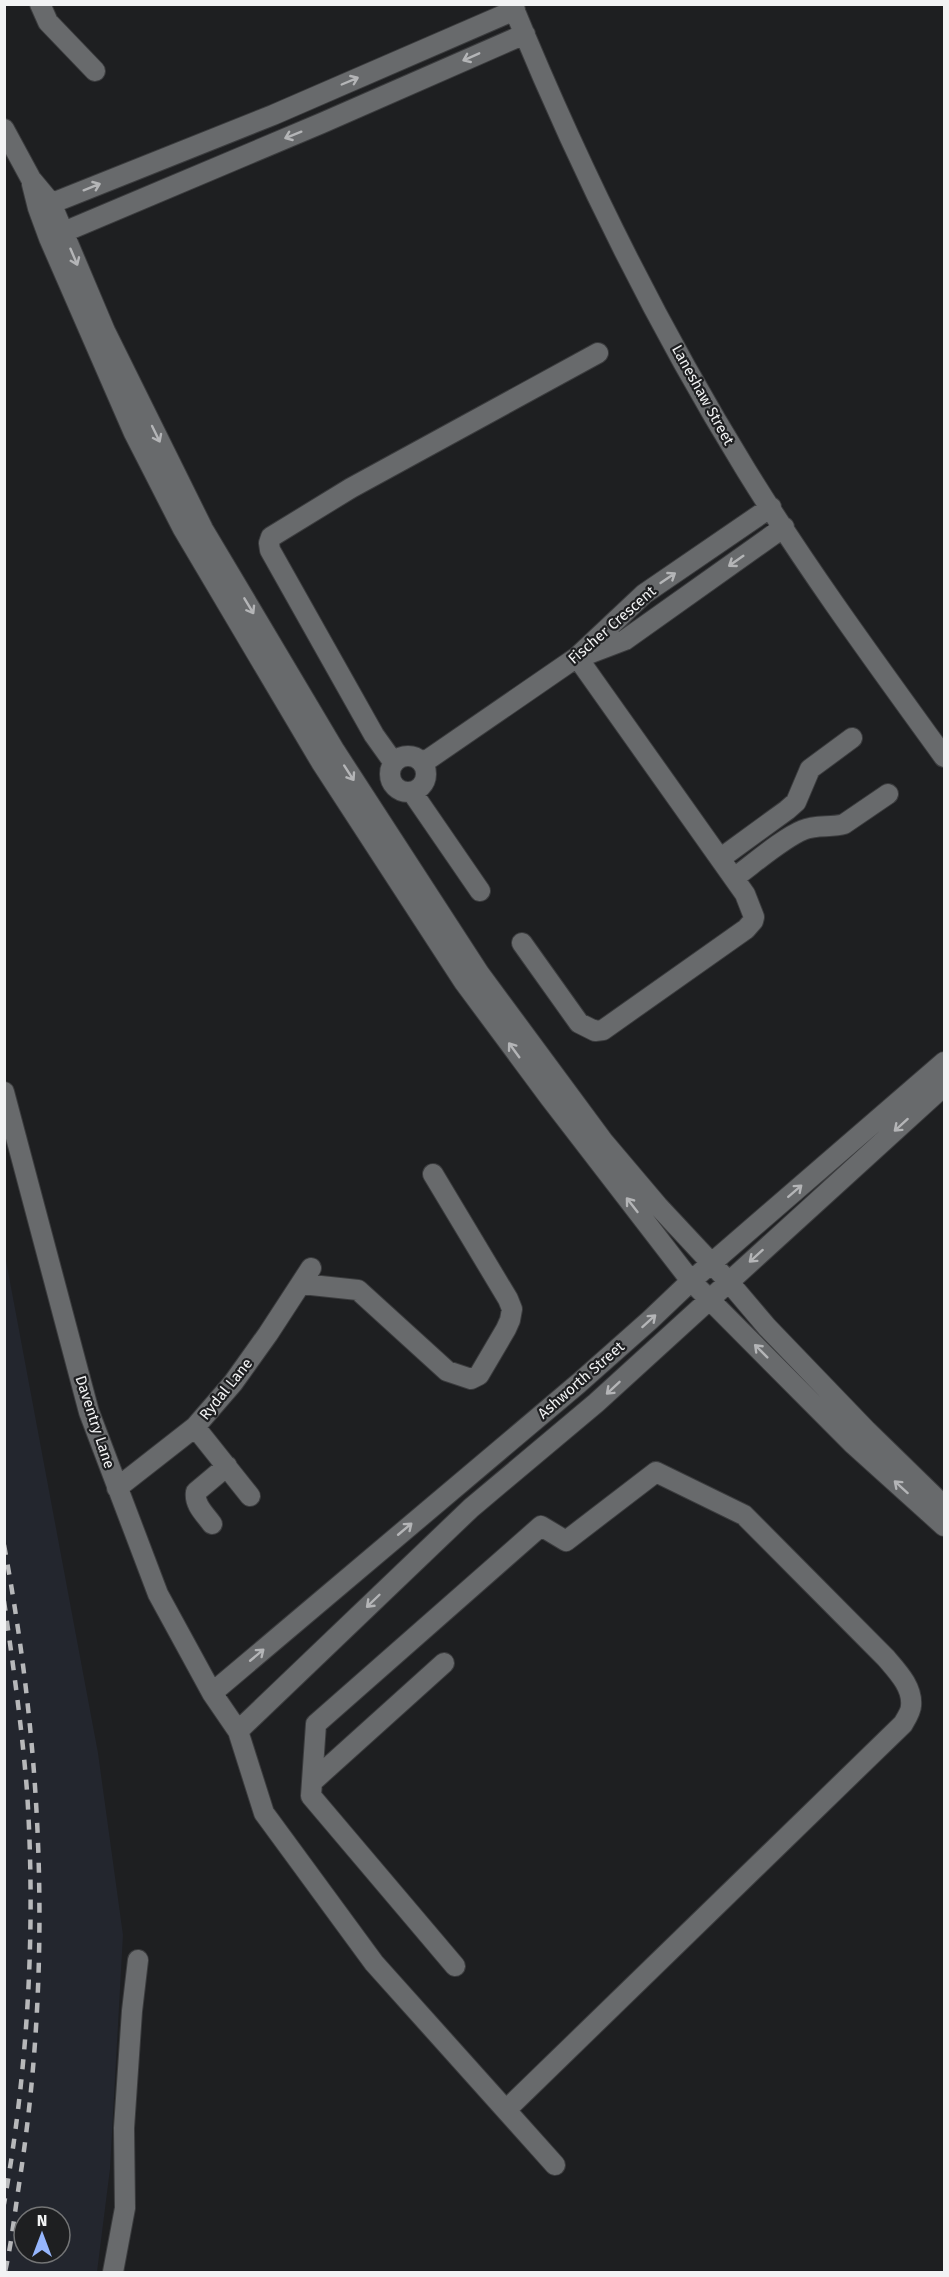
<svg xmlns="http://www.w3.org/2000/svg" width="949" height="2277" viewBox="0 0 949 2277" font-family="'Fira Sans',sans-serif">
  <rect width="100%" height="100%" fill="#1e1f21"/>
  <path fill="#23262e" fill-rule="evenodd" d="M5,1255L98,1753L123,1935L110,2169L97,2272H5ZM24,2217H60V2253H24Z"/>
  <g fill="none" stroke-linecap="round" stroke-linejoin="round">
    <g stroke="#3b3c3e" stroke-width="22">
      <path id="minor" d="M40,4L48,22L95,71
        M512,4C578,165 655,322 746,470C807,569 876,663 944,757
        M4,129L31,179L51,203L105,331L203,529L335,751L479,973L603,1141L658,1206L728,1281L767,1327L867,1431L944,1506
        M32,184L38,208L49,238L134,433L183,529L321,762L464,982L550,1098L691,1281L852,1443L944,1526
        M40,208L273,115L515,10
        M52,237L322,123L525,34
        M583,656L625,640L784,527
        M390 774a18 18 0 1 1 36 0a18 18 0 1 1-36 0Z
        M394,763L374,735L270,550L269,543L271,537L351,488L598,353
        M423,763L577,657L644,594L771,507
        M412,792L480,891
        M721,858L787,810L796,802L810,769L852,738
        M734,878C752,865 783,838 803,830C816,824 831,828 844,824L888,794
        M522,943L579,1023L595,1031L603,1030L746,929L753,921L754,917L745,894L577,657
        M4,1092L89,1412L158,1594L212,1693L238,1731L264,1813L374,1963L555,2165
        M302,1284L358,1290L447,1371L471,1379L479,1375L506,1329L510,1320L512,1309L508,1299L433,1174
        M195,1427L250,1496
        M117,1488L195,1427L233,1383L268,1334L311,1268
        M212,1524C205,1514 194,1505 196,1492L227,1466
        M212,1693L579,1383L650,1320L691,1281L944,1062
        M238,1731L471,1508L596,1403L944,1086
        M312,1782L444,1663
        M455,1966L311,1796L316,1724L541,1526L566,1541L656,1472L744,1515L886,1658C897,1671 913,1687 911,1706C911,1711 906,1719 903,1724L506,2110
        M113,2272L125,2208L124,2128L132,2011L138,1960"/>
    </g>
    <use href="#minor" stroke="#686a6c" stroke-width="20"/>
    <path stroke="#b7b8ba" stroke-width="4.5" stroke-dasharray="10 10" stroke-linecap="butt" d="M4,1545C43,1754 52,1967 20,2178C15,2210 12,2241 5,2272
      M4,1601C13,1664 22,1728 27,1791C36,1929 28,2068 4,2204"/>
  </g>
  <defs><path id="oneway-shaft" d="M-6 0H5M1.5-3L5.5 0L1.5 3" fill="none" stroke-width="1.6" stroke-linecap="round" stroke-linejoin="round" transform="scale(1.5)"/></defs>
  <g stroke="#b4b5b7">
    <use href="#oneway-shaft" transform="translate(471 57) rotate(156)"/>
    <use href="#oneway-shaft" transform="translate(350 81) rotate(-23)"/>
    <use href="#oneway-shaft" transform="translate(293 135) rotate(158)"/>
    <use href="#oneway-shaft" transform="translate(92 187) rotate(-22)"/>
    <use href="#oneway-shaft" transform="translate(74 257) rotate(67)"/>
    <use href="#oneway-shaft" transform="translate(156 434) rotate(64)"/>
    <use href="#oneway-shaft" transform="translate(736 561) rotate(145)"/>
    <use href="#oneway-shaft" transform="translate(668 578) rotate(-34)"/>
    <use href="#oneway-shaft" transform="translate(249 606) rotate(59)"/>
    <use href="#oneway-shaft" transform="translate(349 773) rotate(57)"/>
    <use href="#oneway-shaft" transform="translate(514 1050) rotate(-126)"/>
    <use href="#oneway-shaft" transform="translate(901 1125) rotate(138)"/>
    <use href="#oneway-shaft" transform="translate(795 1191) rotate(-41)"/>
    <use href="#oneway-shaft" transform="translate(632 1205) rotate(-128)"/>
    <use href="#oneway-shaft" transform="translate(756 1256) rotate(138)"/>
    <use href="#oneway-shaft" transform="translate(649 1321) rotate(-42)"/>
    <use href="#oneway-shaft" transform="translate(761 1351) rotate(-135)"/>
    <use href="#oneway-shaft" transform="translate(613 1388) rotate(137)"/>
    <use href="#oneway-shaft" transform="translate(901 1487) rotate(-138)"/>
    <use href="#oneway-shaft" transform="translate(405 1529) rotate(-40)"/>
    <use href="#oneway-shaft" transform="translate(373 1601) rotate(136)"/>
    <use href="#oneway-shaft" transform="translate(257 1655) rotate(-40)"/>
  </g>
  <g text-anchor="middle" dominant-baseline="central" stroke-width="4.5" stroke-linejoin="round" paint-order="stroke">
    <g font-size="15" fill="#f2f3f4" stroke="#1e1f21">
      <text transform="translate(703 395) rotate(61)">Laneshaw Street</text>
      <text transform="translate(612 625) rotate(-41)">Fischer Crescent</text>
      <text transform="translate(581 1380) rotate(-41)">Ashworth Street</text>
      <text transform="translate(226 1389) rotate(-51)">Rydal Lane</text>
      <text transform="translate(95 1422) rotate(72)">Daventry Lane</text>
    </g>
  </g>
  <rect width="949" height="2277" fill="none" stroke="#f2f3f4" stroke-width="12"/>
  <g transform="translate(42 2235)"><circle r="28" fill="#1e1f21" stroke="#737475" stroke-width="1.5"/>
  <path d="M0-4.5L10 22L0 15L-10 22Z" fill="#96b6fd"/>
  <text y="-9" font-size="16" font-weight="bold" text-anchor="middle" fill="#f2f3f4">N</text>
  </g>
</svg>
